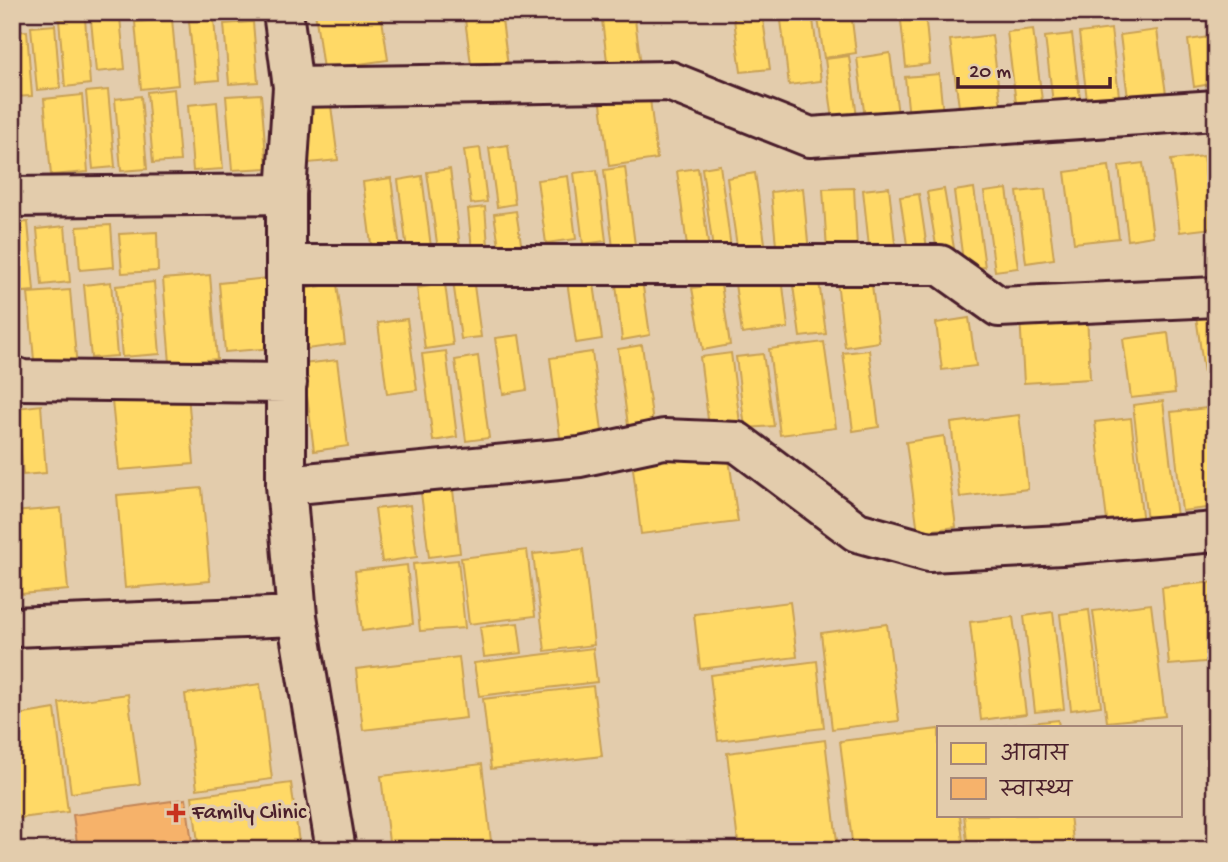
<svg xmlns="http://www.w3.org/2000/svg" width="1228" height="862" viewBox="0 0 1228 862" font-family="'Gochi Hand','Playpen Sans Deva',sans-serif">
  <rect width="100%" height="100%" fill="#e3ccac"/>
  <filter id="ink" filterUnits="userSpaceOnUse"><feTurbulence type="fractalNoise" baseFrequency=".0143" numOctaves="2"/><feDisplacementMap in="SourceGraphic" scale="14" xChannelSelector="R" yChannelSelector="G"/><feConvolveMatrix kernelMatrix="1 2 1 2 8 2 1 2 1" color-interpolation-filters="sRGB"/></filter>
  <g filter="url(#ink)">
    <path fill="#ffd966" stroke="#c9a154" stroke-width="2" d="M315,12H381L388,60L323,69Z
      M464,12H501L509,74L473,79Z
      M601,12H634L641,65L608,69Z
      M733,12H762L770,69L741,72Z
      M780,12H812L821,81L789,85Z
      M817,12H851L856,53L824,58Z
      M900,12H925L930,64L906,67Z
      M120,17L125,69L96,72L91,20Z
      M85,18L90,84L65,87L59,20Z
      M172,19L178,85L141,89L135,22Z
      M214,19L219,80L195,82L189,21Z
      M253,22L258,82L229,84L224,24Z
      M55,25L60,88L37,90L31,27Z
      M1033,29L1043,108L1017,111L1007,32Z
      M1111,29L1119,96L1087,100L1079,33Z
      M1157,30L1167,101L1129,106L1120,35Z
      M27,31L32,96L12,97V32Z
      M1072,34L1081,107L1054,111L1045,37Z
      M992,35L1001,108L960,114L950,40Z
      M1216,36V83L1194,87L1188,40Z
      M890,53L899,122L866,126L857,58Z
      M849,56L858,125L834,128L825,59Z
      M939,74L943,115L909,118L905,77Z
      M174,89L180,161L153,163L147,92Z
      M108,90L115,167L93,169L86,92Z
      M649,90L657,159L609,166L600,96Z
      M261,94L267,168L232,170L226,96Z
      M82,95L88,172L51,175L44,99Z
      M141,96L147,169L121,171L115,99Z
      M330,98L338,160L309,163L301,102Z
      M217,102L223,169L193,171L188,105Z
      M508,145L515,204L497,207L489,148Z
      M480,148L487,202L471,204L464,150Z
      M1216,149V195L1214,196L1208,150Z
      M1203,156L1213,228L1180,232L1171,160Z
      M1143,163L1153,236L1128,240L1119,166Z
      M720,165L732,256L714,257L702,168Z
      M1109,166L1119,238L1074,243L1065,172Z
      M625,167L635,245L613,248L604,170Z
      M698,168L710,258L689,261L677,171Z
      M450,169L460,247L438,250L427,172Z
      M597,170L606,241L583,244L574,173Z
      M755,173L767,257L739,260L727,178Z
      M422,176L431,247L407,250L398,180Z
      M568,176L576,239L546,243L537,180Z
      M391,178L401,256L373,260L363,182Z
      M889,187L896,253L870,256L863,190Z
      M803,188L809,253L777,256L771,192Z
      M854,188L857,248L827,250L823,189Z
      M974,188L985,267L964,269L954,191Z
      M944,189L955,254L938,257L927,192Z
      M1007,189L1018,268L995,271L984,192Z
      M1045,189L1054,259L1026,263L1017,192Z
      M919,194L928,255L909,258L900,197Z
      M485,207L489,259L473,260L468,209Z
      M516,211L523,256L501,259L494,214Z
      M28,222L34,291L12,293V223Z
      M111,225L114,267L80,270L77,227Z
      M65,226L70,282L42,285L37,229Z
      M157,232L158,271L122,273L119,234Z
      M818,274L826,334L800,337L792,278Z
      M210,275L217,359L170,363L163,279Z
      M593,277L602,339L576,343L567,281Z
      M782,277L788,328L742,334L735,284Z
      M871,277L879,342L845,347L837,281Z
      M268,278L274,348L225,352L219,283Z
      M473,278L481,337L461,339L453,281Z
      M642,280L650,335L622,340L616,284Z
      M111,282L117,356L91,358L84,285Z
      M154,282L160,354L122,357L116,286Z
      M337,284L345,344L307,349L300,289Z
      M445,284L453,345L425,349L417,288Z
      M721,284L730,345L703,350L692,288Z
      M70,290L77,368L35,371L28,293Z
      M1087,313L1090,379L1024,383L1020,316Z
      M1216,314V378L1205,380L1196,316Z
      M969,318L976,366L942,370L936,323Z
      M407,319L417,390L387,394L378,323Z
      M1168,333L1175,393L1131,398L1123,339Z
      M519,335L527,390L503,394L495,338Z
      M824,342L836,428L780,435L769,349Z
      M642,345L655,438L630,441L618,349Z
      M869,350L879,427L853,431L843,353Z
      M446,351L457,437L433,441L422,354Z
      M592,352L603,439L561,445L550,358Z
      M731,353L741,431L710,435L700,357Z
      M763,354L774,426L745,428L736,357Z
      M478,356L489,438L466,441L455,360Z
      M337,360L348,446L314,451L303,364Z
      M188,394L194,464L119,470L112,401Z
      M1163,401L1178,525L1148,529L1133,405Z
      M41,405L46,473L23,475L17,408Z
      M1216,407V507L1182,511L1171,412Z
      M1019,415L1028,489L960,497L951,423Z
      M1131,418L1143,524L1108,529L1095,422Z
      M944,436L956,527L918,532L906,442Z
      M727,445L738,522L641,534L631,452Z
      M202,488L210,581L125,588L117,495Z
      M453,490L460,553L429,557L421,493Z
      M410,505L417,557L382,562L375,509Z
      M61,508L68,590L21,594L13,512Z
      M583,549L594,645L545,651L533,554Z
      M527,550L535,616L469,624L461,558Z
      M458,560L465,628L420,631L413,564Z
      M407,565L413,624L362,631L355,571Z
      M1216,582V661L1169,665L1162,587Z
      M790,602L797,657L700,669L694,614Z
      M1151,604L1165,716L1107,722L1093,611Z
      M1089,610L1101,706L1071,710L1060,614Z
      M1053,612L1064,709L1035,712L1024,616Z
      M1013,617L1026,714L981,720L970,622Z
      M518,623L522,653L484,657L480,627Z
      M887,624L899,721L832,729L821,633Z
      M593,648L597,682L479,696L474,663Z
      M459,657L466,718L363,730L356,669Z
      M817,661L824,728L718,741L710,675Z
      M260,684L272,779L197,789L185,694Z
      M593,686L602,756L491,769L483,699Z
      M128,694L140,784L71,793L59,703Z
      M55,709L68,812L12,819V716Z
      M1058,720L1059,727H993Z
      M939,729V815H960L964,850H853L840,741Z
      M825,740L838,850H739L727,753Z
      M482,764L492,850H390L381,776Z
      M291,783L300,850H199L192,796Z
      M964,815H1070L1074,850H968Z"/>
    <path fill="#f6b26b" stroke="#c28658" stroke-width="2" d="M186,799L193,850H78L73,815Z"/>
    <g fill="none" stroke-linecap="round" stroke-linejoin="round">
      <g stroke="#4a1f2b" stroke-width="44">
        <path id="minor" d="M283,12L293,87L286,194V485L297,616L336,850
          M293,87L669,81L810,137L1216,110
          M12,197L286,194
          M287,265H940L999,307L1216,297
          M12,376L22,380L287,383
          M286,485L580,457L664,439L737,442L857,532L929,552L1062,545L1216,532
          M12,627L297,616"/>
      </g>
      <use href="#minor" stroke="#e3ccac" stroke-width="38"/>
    </g>
  </g>
  <path fill="#c8321e" stroke="#e3ccac" stroke-width="2.5" d="M172.5 802.5h7v7h7v7h-7v7h-7v-7h-7v-7h7z"/>
  <g text-anchor="middle" dominant-baseline="central" stroke-width="7" stroke-linejoin="round" paint-order="stroke">
    <g font-size="23" fill="#4a1f2b" stroke="#e3ccac" text-anchor="start">
      <text x="192" y="813">Family Clinic</text>
    </g>
  </g>
  <rect width="1228" height="862" fill="none" stroke="#e3ccac" stroke-width="42"/>
  <rect x="21" y="21" width="1186" height="820" fill="none" stroke="#4a1f2b" stroke-width="2.5" filter="url(#ink)"/>
  <rect x="937" y="726" width="245" height="91" fill="#e3ccac" stroke="#a68778" stroke-width="2"/>
  <rect x="951" y="743" width="35" height="21" fill="#ffd966" stroke="#a68778" stroke-width="2"/>
  <text x="1000" y="760" font-size="21" fill="#4a1f2b">आवास</text>
  <rect x="951" y="778" width="35" height="21" fill="#f6b26b" stroke="#a68778" stroke-width="2"/>
  <text x="1000" y="796" font-size="21" fill="#4a1f2b">स्वास्थ्य</text>
  <path d="M958 77v10h152v-10" fill="none" stroke="#4a1f2b" stroke-width="3.5"/>
  <text x="969" y="77" font-size="21" fill="#4a1f2b" stroke="#e3ccac" stroke-width="5" paint-order="stroke">20 m</text>
</svg>
